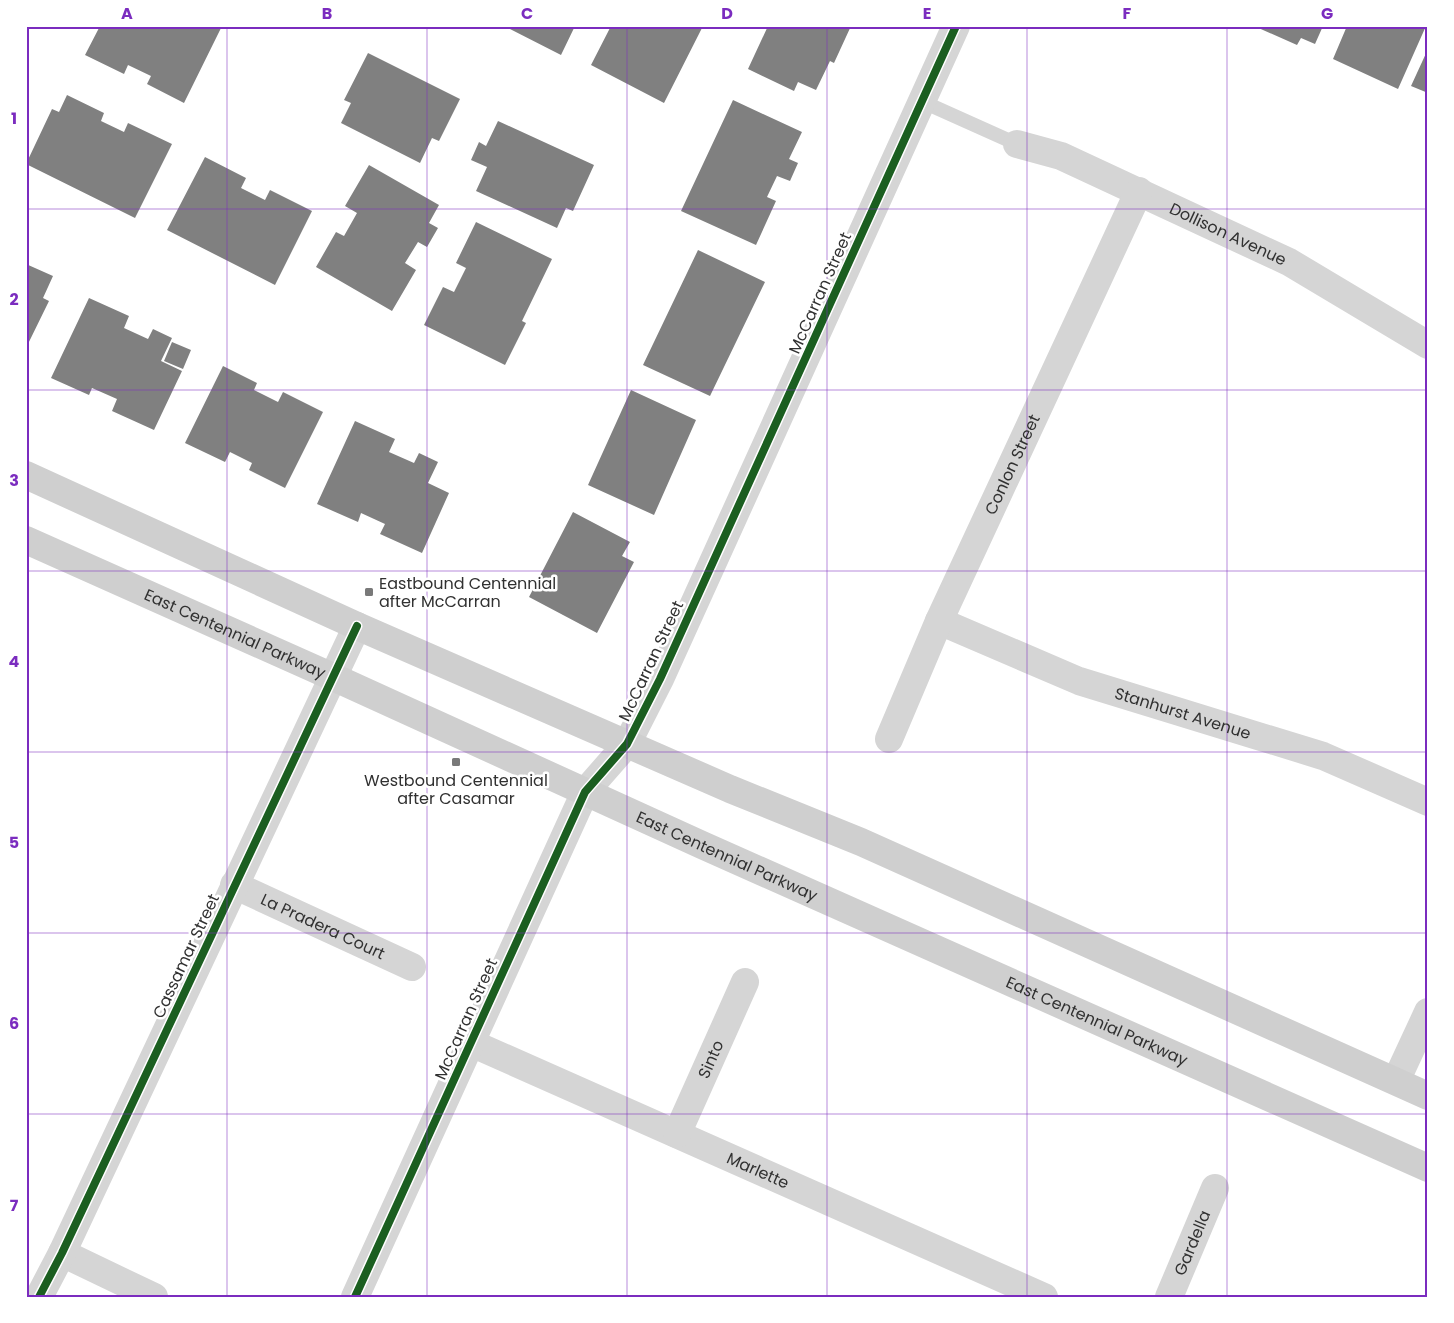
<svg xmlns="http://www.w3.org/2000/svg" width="1454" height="1323" viewBox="0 0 1454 1323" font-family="Poppins,sans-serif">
  <rect width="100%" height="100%" fill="#fff"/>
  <path fill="#808080" d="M100,26H222L184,103L147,84L151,76L128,65L124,74L85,55Z
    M504,26H575L561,55Z
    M611,26H616L621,29L622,26H703L664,103L591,65Z
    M768,26H851L834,63L830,61L816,90L798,82L794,91L748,69Z
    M1254,26H1323L1315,44L1301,38L1297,45Z
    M1347,26H1426L1398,89L1333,59Z
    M1428,49V93L1411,86Z
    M368,53L460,99L439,141L432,138L420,163L341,123L351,103L344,100Z
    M67,95L104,113L101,121L124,132L128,123L172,144L135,218L26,164L52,109L59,112Z
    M733,100L802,132L789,159L798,163L790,181L777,176L767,197L776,201L756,245L681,211Z
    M498,121L594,165L573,211L566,208L557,228L476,191L487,167L471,160L479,142L486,146Z
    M205,157L246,178L241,188L265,200L270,190L312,211L275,285L167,230Z
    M369,165L439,205L429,223L438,228L427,247L418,242L405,263L416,270L392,311L316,267L336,232L344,236L357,213L345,206Z
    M476,222L552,259L522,321L526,323L505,365L424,325L443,287L454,292L466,268L456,263Z
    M698,250L765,282L710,396L643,365Z
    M26,264L53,276L43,298L49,301L26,348Z
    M89,298L129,316L124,328L148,339L153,329L172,338L161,361L182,371L154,430L112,411L117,399L92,388L89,395L51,378Z
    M172,342L191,350L183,369L164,361Z
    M223,366L257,383L254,390L278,402L283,392L323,412L285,488L249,470L252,463L230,452L225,462L185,443Z
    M631,390L696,420L654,515L588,485Z
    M355,421L395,439L389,452L414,463L419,453L438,462L428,483L449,493L422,553L380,534L385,524L361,513L358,522L317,504Z
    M573,512L630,542L622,556L634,562L597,633L529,597Z"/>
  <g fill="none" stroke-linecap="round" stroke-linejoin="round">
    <path stroke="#d5d5d5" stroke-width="14" d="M921,101L1017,144"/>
    <g stroke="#d5d5d5" stroke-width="28">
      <path id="s1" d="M1017,144L1061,156L1289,262L1428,345"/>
      <path id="s2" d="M939,621L1079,681L1323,756L1428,802"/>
      <path id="s3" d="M889,739L939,621L1139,191"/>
      <path id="s4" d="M234,885L412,967"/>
      <path id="s5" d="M471,1043L1044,1297"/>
      <path d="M1396,1081L1428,1012"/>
      <path id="s6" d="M677,1134L745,982"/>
      <path d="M62,1253L154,1297"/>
      <path d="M39,1297L62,1253L357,626"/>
      <path id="s7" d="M1169,1297L1215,1188"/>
    </g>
    <path stroke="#d5d5d5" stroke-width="28" d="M355,1297L585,792L627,744L660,679L956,26"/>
    <g stroke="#cfcfcf" stroke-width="28">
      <path d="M26,475L357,626L730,789L861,842L1428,1096"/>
      <path id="s8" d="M26,540L333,677L702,845L1428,1168"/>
    </g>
    <g stroke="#fff" stroke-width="11">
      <path id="cycleway" d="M39,1297L62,1253L357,626
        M355,1297L585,792L627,744L660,679L956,26"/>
    </g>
    <use href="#cycleway" stroke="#1b5e20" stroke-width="8"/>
  </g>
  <path fill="none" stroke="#7b2cbf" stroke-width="1" stroke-opacity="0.55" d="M227,26V1297M427,26V1297M627,26V1297M827,26V1297M1027,26V1297M1227,26V1297M26,209H1428M26,390H1428M26,571H1428M26,752H1428M26,933H1428M26,1114H1428"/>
  <g fill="#797979" stroke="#fff" stroke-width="2">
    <rect x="364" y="587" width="10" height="10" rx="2.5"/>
    <rect x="451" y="757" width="10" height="10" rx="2.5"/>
  </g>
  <g text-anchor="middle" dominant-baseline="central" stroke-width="5" stroke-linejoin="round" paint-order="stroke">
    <g font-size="16" fill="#313131" stroke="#fff">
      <text stroke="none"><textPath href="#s1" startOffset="230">Dollison Avenue</textPath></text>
      <text transform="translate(820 293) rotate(-66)">McCarran Street</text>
      <text stroke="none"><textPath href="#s3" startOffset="301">Conlon Street</textPath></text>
      <text stroke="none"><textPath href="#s8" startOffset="229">East Centennial Parkway</textPath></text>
      <text transform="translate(651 661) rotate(-65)">McCarran Street</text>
      <text stroke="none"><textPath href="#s2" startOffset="261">Stanhurst Avenue</textPath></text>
      <text stroke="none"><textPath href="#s8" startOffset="769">East Centennial Parkway</textPath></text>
      <text stroke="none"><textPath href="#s4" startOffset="98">La Pradera Court</textPath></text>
      <text transform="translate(186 956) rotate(-65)">Cassamar Street</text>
      <text transform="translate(466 1019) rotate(-66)">McCarran Street</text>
      <text stroke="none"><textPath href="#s8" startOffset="1174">East Centennial Parkway</textPath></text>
      <text stroke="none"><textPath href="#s6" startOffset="82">Sinto</textPath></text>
      <text stroke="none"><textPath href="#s5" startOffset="314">Marlette</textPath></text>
      <text stroke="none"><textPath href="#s7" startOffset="59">Gardella</textPath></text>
    </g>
    <g font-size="16" fill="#313131" stroke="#fff" text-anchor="start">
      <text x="379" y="583">Eastbound Centennial<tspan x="379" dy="18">after McCarran</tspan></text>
      <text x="456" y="780" text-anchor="middle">Westbound Centennial<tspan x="456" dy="18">after Casamar</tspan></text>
    </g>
  </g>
  <rect width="1454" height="1323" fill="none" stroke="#ffffff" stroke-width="55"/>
  <rect x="28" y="28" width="1398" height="1268" fill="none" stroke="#7b2cbf" stroke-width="2"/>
  <g font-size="16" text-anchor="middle" font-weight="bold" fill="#7b2cbf">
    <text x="127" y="19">A</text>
    <text x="327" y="19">B</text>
    <text x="527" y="19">C</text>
    <text x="727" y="19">D</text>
    <text x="927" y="19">E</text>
    <text x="1127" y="19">F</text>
    <text x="1327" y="19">G</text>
    <text x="14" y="124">1</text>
    <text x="14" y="305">2</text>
    <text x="14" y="486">3</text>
    <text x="14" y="667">4</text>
    <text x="14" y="848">5</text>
    <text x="14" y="1029">6</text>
    <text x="14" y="1211">7</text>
  </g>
</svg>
